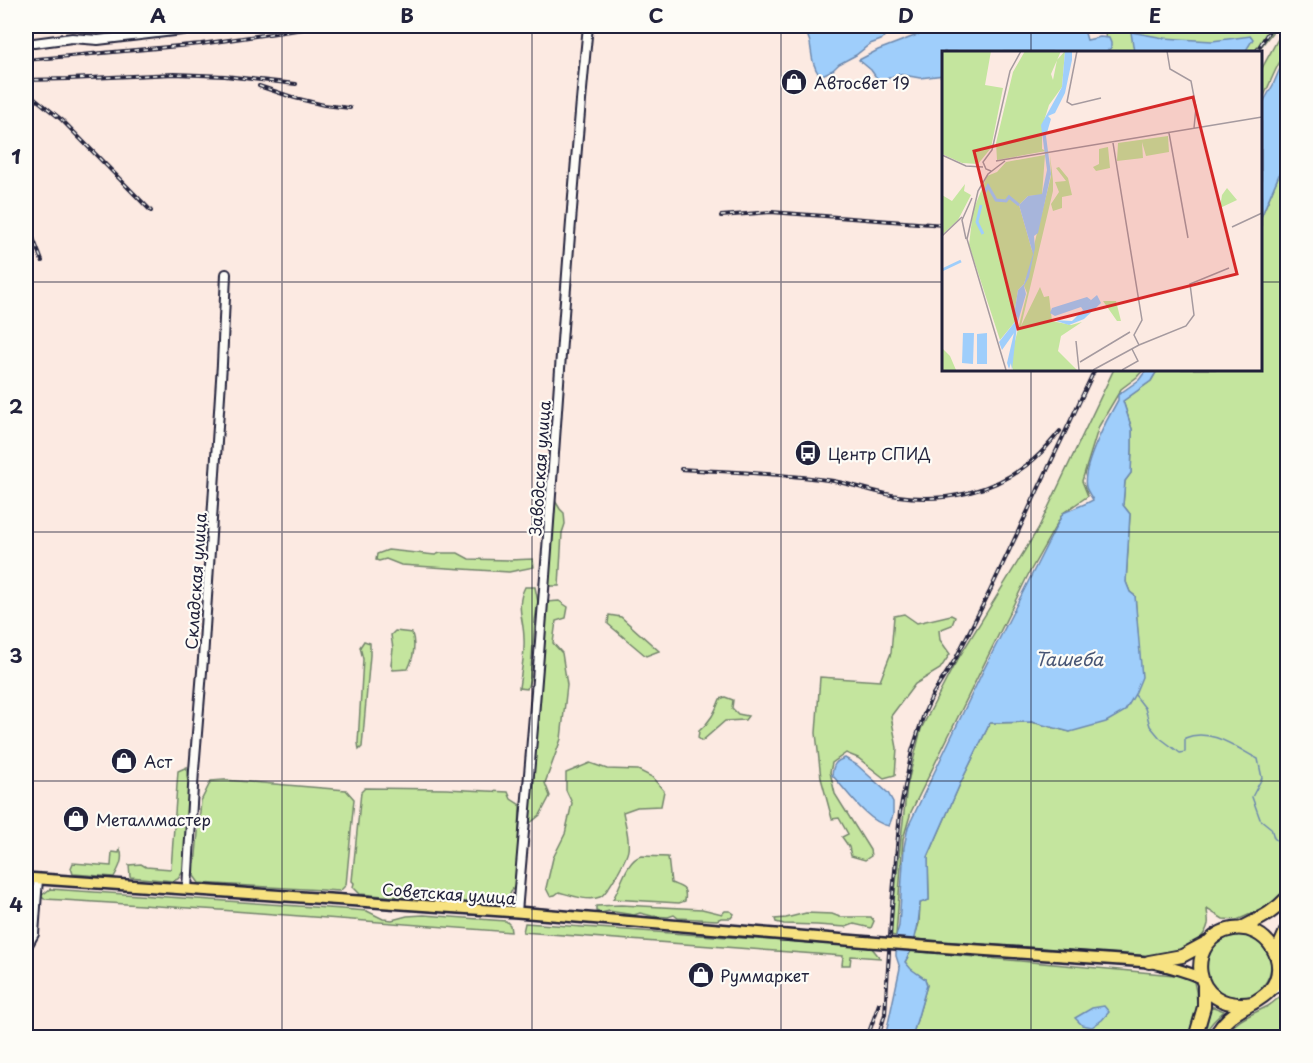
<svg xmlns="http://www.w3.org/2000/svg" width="1313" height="1063" viewBox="0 0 1313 1063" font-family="'Playpen Sans',sans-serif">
  <rect width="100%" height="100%" fill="#fceae2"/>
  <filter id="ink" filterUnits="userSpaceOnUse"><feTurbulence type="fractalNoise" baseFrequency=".0167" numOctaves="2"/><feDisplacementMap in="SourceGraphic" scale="12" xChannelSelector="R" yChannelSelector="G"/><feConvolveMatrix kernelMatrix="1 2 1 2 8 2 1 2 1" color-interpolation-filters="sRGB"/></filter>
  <g filter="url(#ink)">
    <path fill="#c4e59e" stroke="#73846c" stroke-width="1.5" d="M1105,26H1277L1257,52H1106Z
      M1285,26H1287V52C1277,60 1269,89 1261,101V70Z
      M1287,156V889L1274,904L1237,920L1223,919L1207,909C1207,914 1209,919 1208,924C1202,950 1169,953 1147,956L914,939L919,923L920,903L929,900L928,857L960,784L990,723L1032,722L1070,732L1138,636L1135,596L1130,592L1126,582L1130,514L1123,505L1125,481L1131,473L1132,448V429L1123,401L1151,381L1158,369H1260L1261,217Z
      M1114,369H1144L1137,377L1121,389L1099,426L1082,481L1088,496L1063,513L1028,575L911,812L903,839L896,936L890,935L907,786L921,729L953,667L1038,529Z
      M554,499L560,509L564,513L565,524L562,533L559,586H549L551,511Z
      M388,550L435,555L440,553H458L469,559L509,560L533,559L534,567L509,572L401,565L386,559L379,561L376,560L377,554Z
      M525,587H535L538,602L535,620L530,679L527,689L519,688C521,672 525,655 524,639C524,619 515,607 525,587Z
      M559,601L568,607L566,618L556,621L553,643L562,653L567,685L561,739L545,783L550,796L540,815L529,824L547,602Z
      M904,614L917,623L951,615L955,617L952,625L939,630L940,640L950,654L940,669L915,684L891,716L897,748L895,775L884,778L858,758L846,753L832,763L830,772L835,794L870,850L871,856L865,860L851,856L849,847L842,837L848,834L839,818L832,819L821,778L816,733L820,677L880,681L891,653L894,616Z
      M609,615L621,617L659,651L646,656L608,624Z
      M395,631L412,633C416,646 414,657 408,669L393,670L391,664L393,649L391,635Z
      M364,641L370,643V655L362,747L359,750L358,743L363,659L360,647Z
      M725,697L733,700L732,708L738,714L748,716L745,720L725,721L702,741L698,738L699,731C710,722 715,712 720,699Z
      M590,763L607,769L638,770L652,777L664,791L661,806L637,807L623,812C625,824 630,838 628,850C627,858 607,894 600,897C588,902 570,895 559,892L555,895L550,896L546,888L553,858L565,834L572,803L566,790V773Z
      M187,767V777L190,787L188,834L184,870L178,879L173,881L130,877L129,865L141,864L146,867L171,869L178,771Z
      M225,780L346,790L354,799L346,885L340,891L199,883L194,876L201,801L211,781Z
      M365,788L446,789L508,792L511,799L520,805L518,866L515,884L508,898L490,905L360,894L353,887L354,883L352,881L361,792Z
      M120,849C124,859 119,868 114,877L73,874L71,868L73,863L111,866L112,852L119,853Z
      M641,856L668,857L671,883C683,888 687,887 685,901L679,903L613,899C621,887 626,860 641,856Z
      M50,889L342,909L367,911L383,919L392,920L407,916L424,915L506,921L510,925L511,932L220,910L63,900L44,899L41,896Z
      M621,905L702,909L722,914L725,911H730L734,914L731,918H721L717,920L678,918L674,915L668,917L652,916L640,913L634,915L609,911L601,913L596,911V906Z
      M806,913L832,914L840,917H871L874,921L871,928L854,924L846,927L817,925L784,924L776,922L775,919L786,918Z
      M525,923L871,947L880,958L851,956L850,965H842L843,956L523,932Z
      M1239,932C1244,934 1252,935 1256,938C1296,967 1247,1023 1214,987C1199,971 1207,959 1215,941Z
      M911,951L1185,976L1194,982C1200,1003 1196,1017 1189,1037H912L927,985L925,979L910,969L905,962Z
      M1287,990V1037H1224C1238,1018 1249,1016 1268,1006C1275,1002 1281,995 1287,990Z
      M1211,1006L1224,1011L1213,1022L1205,1032Z"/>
    <path fill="#9fcefb" stroke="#6d89ae" stroke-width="1.5" d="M812,26H921L924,28L910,33L907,31L898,34L887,33L881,40L870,44L856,55L839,64L833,70L820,76C812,66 812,55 810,43C809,37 806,36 807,29Z
      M937,26H1083L1087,40L1100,37L1109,38L1111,43V48L1105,52H944V75L920,78L898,74L882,81L878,80L871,70L859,60L878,50L925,32Z
      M1131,32L1164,38L1212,41L1251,36L1253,39L1245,52H1134Z
      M1287,56V156L1261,217V106L1273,85L1284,59Z
      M1147,369H1158L1151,381L1123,401L1132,429V448L1131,473L1125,481L1123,505L1130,514L1126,582L1130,592L1135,596L1142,677L1135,694L1125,711L1106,722L1070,732L1032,722L990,723L960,784L928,857L929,900L920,903C919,923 916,944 905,962L911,969L925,979L927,985L912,1037L885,1038L900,968L896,956V936L899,926L904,847L908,827L983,671L1063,513L1087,503L1093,500C1091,496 1087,491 1086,487C1081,468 1108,417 1118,400V395L1139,380Z
      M845,758L857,765L888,793L893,802V815L889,826C868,823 846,790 832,775C833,765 835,761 845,758Z
      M1104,1006L1109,1012L1102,1020L1092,1027L1082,1025L1075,1018L1092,1008Z"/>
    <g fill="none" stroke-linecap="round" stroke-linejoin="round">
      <path stroke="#6d89ae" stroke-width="1.5" d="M1135,695L1145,708L1150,726L1160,738L1180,753L1185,752V738C1210,727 1237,748 1258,759L1262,778L1252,797L1260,819L1271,828L1274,838L1282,845L1288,839"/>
      <g stroke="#22223b" stroke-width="12">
        <path id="minor" d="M34,43L72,38L98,40L182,30L208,26
          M187,889L194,770L203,659L222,364L226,274
          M517,912C525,818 534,723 541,628C557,427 568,226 588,26
          M26,948L34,934L38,879
          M1271,991L1288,982"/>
      </g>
      <g stroke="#22223b" stroke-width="14">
        <path id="major" d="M26,878L517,912L870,942
          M936,947L1149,962C1167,966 1184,970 1201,978"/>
      </g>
      <g stroke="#22223b" stroke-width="16">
        <path id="highway" d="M1242,928C1261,918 1273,913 1288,897
          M1276,954L1288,927
          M1149,962L1182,956L1208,942
          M1195,1038L1204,1007V986
          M1214,1038C1220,1027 1228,1017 1239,1011C1249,1004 1262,1000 1270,990C1292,963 1266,924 1233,929C1185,936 1188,1014 1253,1003"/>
      </g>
      <use href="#minor" stroke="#fdfcf7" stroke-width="8"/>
      <use href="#major" stroke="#f7e281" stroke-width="9"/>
      <use href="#highway" stroke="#f7e281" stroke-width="12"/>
      <g stroke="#22223b" stroke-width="4">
        <path id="rail" d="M1256,52L1272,26
          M26,60L201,44L324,26
          M26,80L69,79L174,74L225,76L296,84
          M259,86L295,98L324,105L350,108
          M26,91L62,120L151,211
          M721,216L771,212L944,225
          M26,220L42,261
          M681,469C729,472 779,473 827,480C851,483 874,493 898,496C944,503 992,492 1028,464C1041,455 1050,443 1060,431
          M867,1038L879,1004
          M878,1038L885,1014L892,906L900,812L912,751L924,714L933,694L956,658L989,593L1095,369"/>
      </g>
      <use href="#rail" stroke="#fdfcf7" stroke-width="1.5" stroke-dasharray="4.5" stroke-linecap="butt"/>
      <g stroke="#22223b" stroke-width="14" stroke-linecap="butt">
        <path id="major-bridge" d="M870,942L936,947"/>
      </g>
      <use href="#major-bridge" stroke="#f7e281" stroke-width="9"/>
    </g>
  </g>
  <path fill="none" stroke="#22223b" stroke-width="1.5" stroke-opacity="0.55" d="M282,26V1038M532,26V1038M781,26V1038M1031,26V52M26,282H944M1260,282H1288M1031,369V1038M26,532H1288M26,781H1288"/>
  <defs>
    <g id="shop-disc" transform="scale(1.35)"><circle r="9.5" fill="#22223b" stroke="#fdfcf7"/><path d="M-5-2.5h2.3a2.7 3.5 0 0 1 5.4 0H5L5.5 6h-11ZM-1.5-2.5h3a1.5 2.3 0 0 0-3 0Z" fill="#fff"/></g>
    <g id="bus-disc" transform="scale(1.35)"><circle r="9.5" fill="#22223b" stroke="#fdfcf7"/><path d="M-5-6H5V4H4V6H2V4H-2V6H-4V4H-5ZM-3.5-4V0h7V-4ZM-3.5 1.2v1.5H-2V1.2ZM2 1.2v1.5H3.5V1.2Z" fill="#fff"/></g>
  </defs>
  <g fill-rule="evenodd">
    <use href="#shop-disc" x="794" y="82"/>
    <use href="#bus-disc" x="808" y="453"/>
    <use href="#shop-disc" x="124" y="761"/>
    <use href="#shop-disc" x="76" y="819"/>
    <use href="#shop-disc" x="701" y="975"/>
  </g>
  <g text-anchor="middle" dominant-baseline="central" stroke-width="4.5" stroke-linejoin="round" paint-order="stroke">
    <g font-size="16" fill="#22223b" stroke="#fdfcf7" text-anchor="start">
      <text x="814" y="82">Автосвет 19</text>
      <text x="828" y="453">Центр СПИД</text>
      <text x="144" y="761">Аст</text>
      <text x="96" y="819">Металлмастер</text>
      <text x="720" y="975">Руммаркет</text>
    </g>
    <g font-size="16" fill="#22223b" stroke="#fdfcf7">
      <text transform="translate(539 468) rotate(-86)">Заводская улица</text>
      <text transform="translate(195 581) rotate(-86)">Складская улица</text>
      <text transform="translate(449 893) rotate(4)">Советская улица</text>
    </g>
    <g font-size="18" font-style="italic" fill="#485675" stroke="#fdfcf7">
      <text x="1069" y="658">Ташеба</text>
    </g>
  </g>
  <g transform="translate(942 51)">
    <rect width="320" height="320" fill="#fceae2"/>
    <path d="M0,0H49L43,34L61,37L49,97L36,113L20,112L0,103ZM83,0H119L109,23L111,29L115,9L123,0L120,36L107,54L100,76V98L104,100L55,109L54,92L71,21ZM226,85L227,101L204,105L200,91L201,107L175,110L176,92ZM166,96L168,117L154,120L151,116L157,113V98ZM103,104L100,144L86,145L77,154L91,203L82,233L76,239L72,264L76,267L58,289L27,194L31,160L45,125L55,121L64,111ZM108,104L111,130V140L79,275L98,236L102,246L107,245L110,270L129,274L140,271L119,285L116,300L135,319H71L68,310L85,242L82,235L109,125ZM117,116L126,127L130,144L120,146V157L111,160L109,153L117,141L113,131L124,130L114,117ZM23,133L22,140L29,144L16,169L0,184V144L10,150ZM285,137L295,149L278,157L280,144ZM161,250H174L179,270H175ZM0,297L8,305L14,319H0Z" fill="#c4e59e"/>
    <path d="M123,0H130V9L123,42L113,62L106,65L109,68L104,85L109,123L96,182L92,185L93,197L87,226L82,235L84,243L75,274L70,319L69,312L67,318L65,312L72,282L60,299L57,291L76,267L72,264L76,239L82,233L91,203L77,154L86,145L100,143L105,119L99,74L120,36ZM155,244L159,252L142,268L127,274L111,269L130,270L141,259L139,256L113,265L108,262L110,257L145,246L149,249L142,255ZM21,282H32L31,313L20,312ZM45,282V313H35V283Z" fill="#9fcefb"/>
    <path fill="none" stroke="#9fcefb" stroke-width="3" d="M43,141L46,135L54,149L64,150L67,146L77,154M39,154L35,171L41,183M0,219L19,210"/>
    <path fill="none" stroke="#a59a9f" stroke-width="1.5" d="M135,0L125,51L130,54L159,47M225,0L228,18L249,30L254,56L252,77M227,82L246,187M171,92L200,269L192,284L197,294M0,104L24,115L41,116M54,110L320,66M63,110L46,123L36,140L25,188L64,319M49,120L44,118L41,111L50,99L68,20L79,0M290,176L320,162M0,185L20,166M24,188L20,169L30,147M134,290L137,319M138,311L188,281M151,319L197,294L244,275L252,264L248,233L287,217M180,319L196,310L190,298"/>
    <path fill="#d62828" fill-opacity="0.15" stroke="#d62828" stroke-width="3" d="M251,46L295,223L76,278L32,100Z"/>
    <rect width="320" height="320" fill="none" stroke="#22223b" stroke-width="3"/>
  </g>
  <rect width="1313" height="1063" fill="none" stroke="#fdfcf7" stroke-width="66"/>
  <rect x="33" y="33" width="1247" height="997" fill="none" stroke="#22223b" stroke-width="2"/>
  <g font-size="20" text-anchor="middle" font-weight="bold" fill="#22223b">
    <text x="158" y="23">A</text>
    <text x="407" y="23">B</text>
    <text x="656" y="23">C</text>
    <text x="906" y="23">D</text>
    <text x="1155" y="23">E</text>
    <text x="16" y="164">1</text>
    <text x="16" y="414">2</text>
    <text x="16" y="663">3</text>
    <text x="16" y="912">4</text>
  </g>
</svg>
